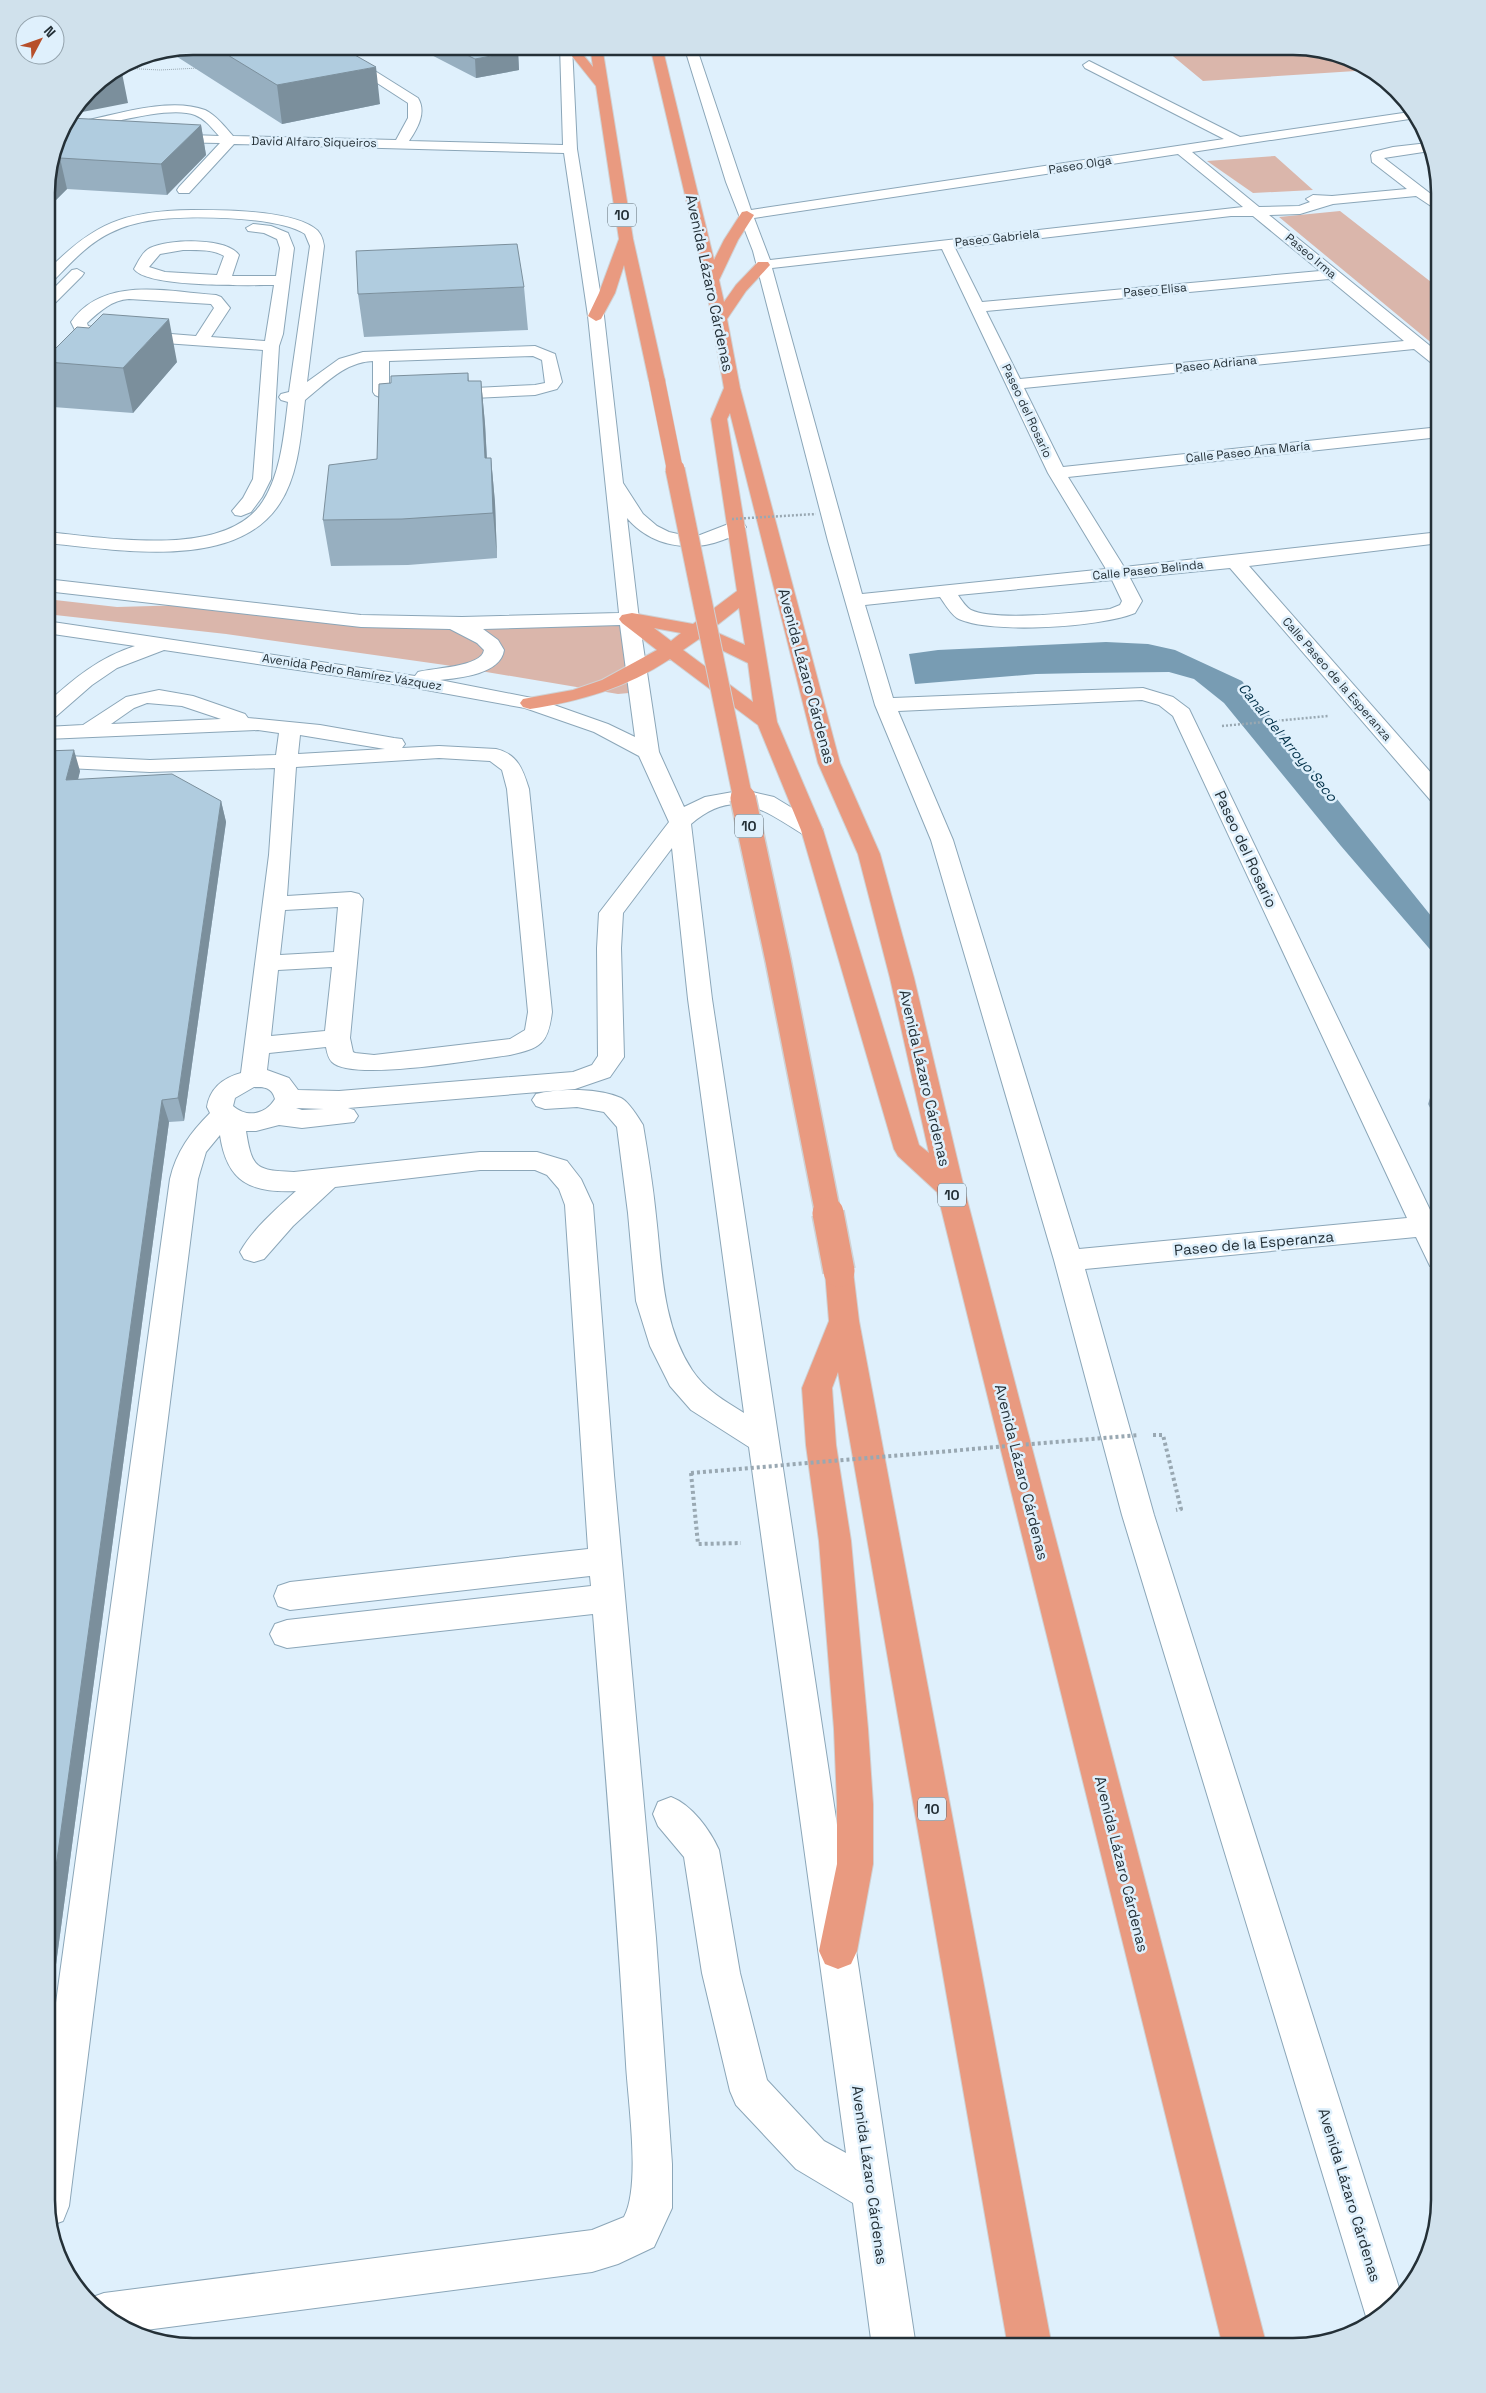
<svg xmlns="http://www.w3.org/2000/svg" width="1486" height="2393" viewBox="0 0 1486 2393" font-family="'Space Grotesk',sans-serif">
  <rect width="100%" height="100%" fill="#dff0fc"/>
  <path fill="#dab6ab" d="M1162,47H1303L1371,70L1203,81Z
    M1275,156L1313,190L1253,193L1207,161Z
    M1340,211L1440,289V350L1279,217Z
    M46,599L117,607L188,605L346,623H622L629,693L618,694L445,665L226,634L46,614Z"/>
  <path fill="#789cb3" d="M1106,642L1148,644L1175,650L1242,681L1440,927V961L1341,846L1224,703L1194,679L1169,672L1083,673L1036,674L915,684L909,654L938,650Z"/>
  <g fill="none" stroke-linecap="round" stroke-linejoin="round">
    <g stroke="#8ba6b8" stroke-width="2">
      <path id="minor" d="M320,46H335L418,98C427,113 417,129 409,141L563,145L560,46H572L577,149L604,316L623,483L643,514L657,526L669,532L687,536L700,535L731,523H743L746,527C741,534 731,537 723,540C689,553 651,546 627,518L639,619L659,752L684,807L705,797L744,790L774,797L820,825L823,830L820,835L812,837L804,835C764,810 735,786 691,824L712,999L916,2347H872L853,2203L796,2169L736,2105L730,2091L702,1973L684,1857L658,1826L653,1814L658,1802L671,1797C692,1805 710,1830 719,1850L740,1973L767,2080L824,2141L846,2153L749,1447L691,1410L670,1386L650,1346L636,1301L628,1213L617,1127L604,1112L577,1107L545,1109L536,1106L532,1100L536,1094C558,1088 600,1088 621,1098C629,1102 638,1117 643,1125C648,1155 653,1185 656,1216C662,1268 662,1324 692,1370C705,1390 725,1401 744,1413L688,999L672,848L623,913L621,948L624,1057L610,1077L575,1089L348,1108L354,1110L358,1116L354,1122L302,1128L279,1125L256,1131H246C252,1170 257,1170 294,1172L480,1152H537L567,1161L581,1179L593,1205L614,1475L656,1938L672,2164V2208L654,2247L618,2264L592,2272L138,2331L112,2322L90,2298L104,2293L592,2230L624,2217C641,2185 628,2102 626,2064C617,1913 605,1764 593,1614L287,1648L275,1644L270,1634L275,1624L287,1620L591,1586L590,1576L290,1610L278,1606L274,1596L278,1586L290,1582L588,1549L565,1205L559,1189L547,1175L535,1170H480L335,1187L293,1226L264,1259L254,1262L244,1259L240,1252C253,1229 276,1209 296,1191C250,1193 227,1182 220,1135L206,1152L198,1179L69,2206L63,2221L52,2225L46,2200V2075L170,1179C176,1152 191,1132 210,1113L207,1107C210,1088 223,1078 241,1073L269,855L275,768L150,772L46,767V755L150,760L276,755L279,733L258,730L46,739V727L83,725L126,697L159,690L193,696L245,714L248,718L320,725L394,738L402,739L405,744L402,748L439,746L496,749C518,754 523,770 529,789L552,1012C548,1044 541,1048 510,1055C478,1059 352,1082 332,1062C328,1058 327,1052 326,1047L269,1053L267,1070L289,1078L298,1090L339,1091L573,1072L592,1065L598,1056L597,948L599,913L669,822L639,756L594,732L525,708L399,685L164,650L117,668L92,685L53,719L46,721V704C73,679 100,657 135,646L46,633V621L415,676L418,672C432,668 482,667 484,650L477,643L450,629L361,627L46,591V579L361,615L462,617L619,613L588,316L564,153L234,144L189,193H179L177,190L179,187L220,143L165,142L159,138L165,134L219,136C212,128 205,119 195,115C169,105 104,125 75,131L69,127L75,123C111,116 169,96 205,110C216,115 225,127 233,136L396,140L408,118V103ZM620,625L635,737L608,724L537,699L440,680C460,678 501,674 504,650L498,640L483,629ZM147,703L182,706L221,719L111,724L134,708ZM300,735L385,749L298,754ZM439,758L490,761L502,770L507,789L528,1012L525,1030L510,1039L374,1055L355,1053L353,1052L350,1038L363,899L359,894L351,892L287,896L296,767ZM338,907L334,952L280,955L285,910ZM332,967L325,1031L271,1036L278,970ZM254,1087C264,1087 272,1087 275,1099C265,1115 247,1118 233,1106L235,1098ZM296,1108L324,1109L302,1110Z
        M684,46H696L751,210L1224,139L1085,68L1083,65L1089,61L1240,137L1410,112L1416,118L1192,152L1259,207L1299,206L1310,202L1306,199L1313,195L1332,196L1407,189L1372,162L1371,155L1373,152L1393,147L1428,143L1430,151L1384,158L1440,201V212L1416,196L1333,204L1300,214L1269,215L1440,354V367L1434,365L1414,349L1024,388L1063,467L1440,427V437L1068,477L1124,567L1440,532V543L1249,566L1440,783V804L1432,802L1230,568L1130,578L1142,601L1135,613C1102,627 989,635 957,618C950,613 945,604 940,597L865,605L893,698L1143,688L1173,697L1189,709L1433,1216L1440,1215V1269L1430,1266L1416,1237L1085,1269L1154,1515L1401,2294L1368,2323L1122,1515L1054,1260L931,840L875,705L828,541L753,251L726,182ZM1178,154L1243,207L770,260L754,218ZM1231,216H1253L1320,271L982,302L955,248ZM942,249L1048,473L1106,569L862,594L772,268ZM1329,279L1404,341L1020,379L986,311ZM1112,580L1122,601L1120,605L1110,609C1081,612 996,622 971,610C966,607 962,601 958,595ZM1142,700L1159,705L1173,716L1407,1218L1079,1249L953,840L898,711Z
        M192,210C223,210 287,210 313,227C320,231 323,238 324,246L307,382L339,359L363,352L535,346L555,354L562,382L557,389L535,395L391,402L375,395L373,392V361C345,362 326,383 305,400C301,433 299,474 280,503C236,573 114,549 46,543V532C104,537 226,560 263,501C281,473 284,434 288,402L281,400L279,397L281,394L289,392L310,246L305,234C278,216 187,215 154,220C139,222 124,226 110,233C87,244 70,264 52,282L47,283V271C94,223 124,211 192,210ZM533,356L542,360L545,383L535,385L394,392L389,390V361Z
        M253,224L271,226L288,233L294,248L283,334L279,346L271,479L262,497L251,512L241,516L235,515L232,511L243,498L253,479L263,350L94,338L76,332L71,322C104,275 168,292 216,295L221,297L230,308L211,337L265,341L274,285C249,285 147,288 134,269C138,262 142,252 150,248C169,239 226,237 239,255L232,276H276L280,248L277,239L264,233L248,231L246,228ZM183,250C196,250 213,249 224,256L217,275L165,272L149,267L160,254ZM129,299L211,304L214,308L196,336L96,328L88,326L87,323C100,311 112,300 129,299Z
        M77,269L84,273L82,276L52,306L47,307V295L72,270Z"/>
    </g>
    <g stroke="#cfd1d3" stroke-width="2">
      <path id="highway" d="M564,46H576L593,67L590,46H602L633,239L665,381L663,384H651L649,381L624,265L615,293L601,319L596,321L588,316L599,293L619,239L596,86Z
        M650,46H662L714,260L724,240L742,212L747,211L754,215L738,240L719,280L724,302L736,285L758,262H768L770,265L746,291L727,319L740,388L840,763L880,854L914,978L964,1188L1267,2347H1223L937,1192L898,1156L894,1149L801,830L758,725L670,659C626,688 581,701 530,709L523,707L520,703L523,699L573,690L602,680L657,650L622,623L619,619L622,615L632,613L693,624L737,591L711,419L724,388L705,280ZM730,413L818,763L858,854L890,978L929,1153L919,1145L823,830L777,722L727,419ZM739,608L745,645L711,630ZM654,628L681,633L671,641ZM699,639L748,663L753,702L683,650Z
        M839,1261L849,1264L853,1271L859,1321L1052,2347H1008L838,1372L832,1388L836,1445L851,1541L868,1729L873,1804V1864L857,1951L851,1964L838,1969L825,1964L819,1951L837,1864V1804L834,1729L819,1541L806,1445L802,1388L829,1321L825,1271L829,1264Z"/>
    </g>
    <path stroke="#99a8b2" stroke-width="1" stroke-dasharray="1 1" stroke-linecap="butt" d="M121,68L160,70L199,68"/>
    <path stroke="#99a8b2" stroke-width="2.5" stroke-dasharray="2 2" stroke-linecap="butt" d="M1222,726L1328,716"/>
    <path stroke="#99a8b2" stroke-width="4" stroke-dasharray="3 3" stroke-linecap="butt" d="M1153,1435H1163L1181,1509L1176,1510
      M691,1473L698,1544L741,1543"/>
    <use href="#minor" fill="#fff" fill-rule="evenodd"/>
    <use href="#highway" fill="#e99a80" fill-rule="evenodd"/>
    <g stroke="#cfd1d3" stroke-width="17" stroke-linecap="butt">
      <path id="highway-bridge-far3" d="M657,381L675,470"/>
    </g>
    <g stroke="#cfd1d3" stroke-width="21" stroke-linecap="butt">
      <path id="highway-bridge-far2" d="M675,469L743,799"/>
    </g>
    <g stroke="#cfd1d3" stroke-width="28" stroke-linecap="butt">
      <path id="highway-bridge-far1" d="M743,798L778,960L828,1214"/>
    </g>
    <g stroke="#cfd1d3" stroke-width="34" stroke-linecap="butt">
      <path id="highway-bridge" d="M828,1213L839,1271"/>
    </g>
    <path stroke="#99a8b2" stroke-width="2.5" stroke-dasharray="2 2" stroke-linecap="butt" d="M732,519L816,514"/>
    <path stroke="#99a8b2" stroke-width="4" stroke-dasharray="3 3" stroke-linecap="butt" d="M691,1473L1138,1435"/>
    <use href="#highway-bridge-far3" stroke="#e99a80" stroke-width="16"/>
    <use href="#highway-bridge-far2" stroke="#e99a80" stroke-width="19"/>
    <use href="#highway-bridge-far1" stroke="#e99a80" stroke-width="25"/>
    <use href="#highway-bridge" stroke="#e99a80" stroke-width="31"/>
  </g>
  <path fill="#97afc0" d="M193,46H339L380,104L282,124L168,51Z
    M414,46H513L518,51L519,70L476,78Z
    M201,125L206,155L167,195L67,189L47,209L58,136Z
    M524,287L528,330L364,337L358,294Z
    M47,357L177,362L133,413L53,407L47,381Z
    M468,373L469,381H481L485,424L487,458H491L495,503L497,558L408,565L331,566L323,520L377,459L391,383Z
    M46,751L80,771L78,779L221,801L226,822L184,1121L169,1122L46,2039Z
    M1435,1083H1440V1126L1428,1104Z"/>
  <path fill="#7b8f9c" d="M518,51L519,70L476,78L475,59Z
    M376,67L380,104L282,124L277,85Z
    M121,68L128,103L72,114L89,89Z
    M201,125L206,155L167,195L161,164Z
    M60,158L67,189L47,209V183L50,167Z
    M169,319L177,362L133,413L123,368Z
    M481,381L485,424L489,502L485,458Z
    M491,458L495,503L497,558L493,513Z
    M74,750L80,771L73,801L66,780Z
    M221,801L226,822L184,1121L178,1098Z
    M162,1100L169,1122L46,2039V1939Z"/>
  <path fill="#b0ccdf" stroke="#7b8f9c" d="M213,46H339L376,67L277,85Z
    M449,46H513L518,51L475,59Z
    M70,118L201,125L161,164L60,158L50,167L58,136Z
    M517,244L524,287L358,294L356,251Z
    M103,314L169,319L123,368L47,362V357L77,327L89,328Z
    M468,373V381H481L485,458H491L493,513L402,519L323,520L329,465L377,459L379,384L391,383V376Z
    M74,750L66,780L172,774L221,801L178,1098L162,1100L46,1939V751Z
    M1435,1083H1440V1092Z"/>
  <g text-anchor="middle" dominant-baseline="central" stroke-width="5" stroke-linejoin="round" paint-order="stroke">
    <g font-size="12" fill="#243037" stroke="#dff0fc">
      <text transform="translate(314 142) rotate(1)">David Alfaro Siqueiros</text>
      <text transform="translate(1080 165) rotate(-9)">Paseo Olga</text>
      <text transform="translate(997 238) rotate(-6)">Paseo Gabriela</text>
      <text transform="translate(1311 256) rotate(40)">Paseo Irma</text>
      <text transform="translate(1155 290) rotate(-5)">Paseo Elisa</text>
      <text transform="translate(1216 364) rotate(-6)">Paseo Adriana</text>
      <text transform="translate(1027 411) rotate(65)">Paseo del Rosario</text>
      <text transform="translate(1248 452) rotate(-6)">Calle Paseo Ana María</text>
      <text transform="translate(1148 570) rotate(-6)">Calle Paseo Belinda</text>
      <text transform="translate(352 672) rotate(9)">Avenida Pedro Ramírez Vázquez</text>
      <text transform="translate(1337 679) rotate(49)">Calle Paseo de la Esperanza</text>
    </g>
    <g fill="#dff0fc" stroke="#5c6a72" stroke-width="1">
      <rect x="608" y="203.5" width="28" height="23" rx="4"/>
      <rect x="735" y="814.5" width="28" height="23" rx="4"/>
      <rect x="938" y="1183.5" width="28" height="23" rx="4"/>
      <rect x="918" y="1797.5" width="28" height="23" rx="4"/>
    </g>
    <g font-size="14" font-weight="bold" fill="#243037">
      <text x="622" y="215">10</text>
      <text x="749" y="826">10</text>
      <text x="952" y="1195">10</text>
      <text x="932" y="1809">10</text>
    </g>
    <g font-size="14" font-style="italic" fill="#003048" stroke="#dff0fc">
      <text transform="translate(1288 742) rotate(51)">Canal del Arroyo Seco</text>
    </g>
    <g font-size="15" fill="#243037" stroke="#dff0fc">
      <text transform="translate(710 283) rotate(78)">Avenida Lázaro Cárdenas</text>
      <text transform="translate(807 676) rotate(75)">Avenida Lázaro Cárdenas</text>
      <text transform="translate(1246 849) rotate(65)">Paseo del Rosario</text>
      <text transform="translate(925 1078) rotate(77)">Avenida Lázaro Cárdenas</text>
      <text transform="translate(1254 1243) rotate(-5)">Paseo de la Esperanza</text>
      <text transform="translate(1022 1472) rotate(76)">Avenida Lázaro Cárdenas</text>
      <text transform="translate(1122 1864) rotate(76)">Avenida Lázaro Cárdenas</text>
      <text transform="translate(870 2175) rotate(82)">Avenida Lázaro Cárdenas</text>
      <text transform="translate(1350 2195) rotate(73)">Avenida Lázaro Cárdenas</text>
    </g>
  </g>
  <path d="M0 0H1486V2393H0ZM193 55H1293A138 138 0 0 1 1431 193V2200A138 138 0 0 1 1293 2338H193A138 138 0 0 1 55 2200V193A138 138 0 0 1 193 55Z" fill="#d0e1ec" fill-rule="evenodd"/>
  <path fill="none" stroke="#243037" stroke-width="2.5" d="M193 55H1293A138 138 0 0 1 1431 193V2200A138 138 0 0 1 1293 2338H193A138 138 0 0 1 55 2200V193A138 138 0 0 1 193 55Z"/>
  <g transform="translate(40 40) rotate(49)"><circle r="24" fill="#dff0fc" stroke="#94a3ad"/>
  <path d="M0-4L9 19L0 12L-9 19Z" fill="#b74f2a"/>
  <text y="-8" font-size="14" font-weight="bold" text-anchor="middle" fill="#243037">N</text>
  </g>
</svg>
